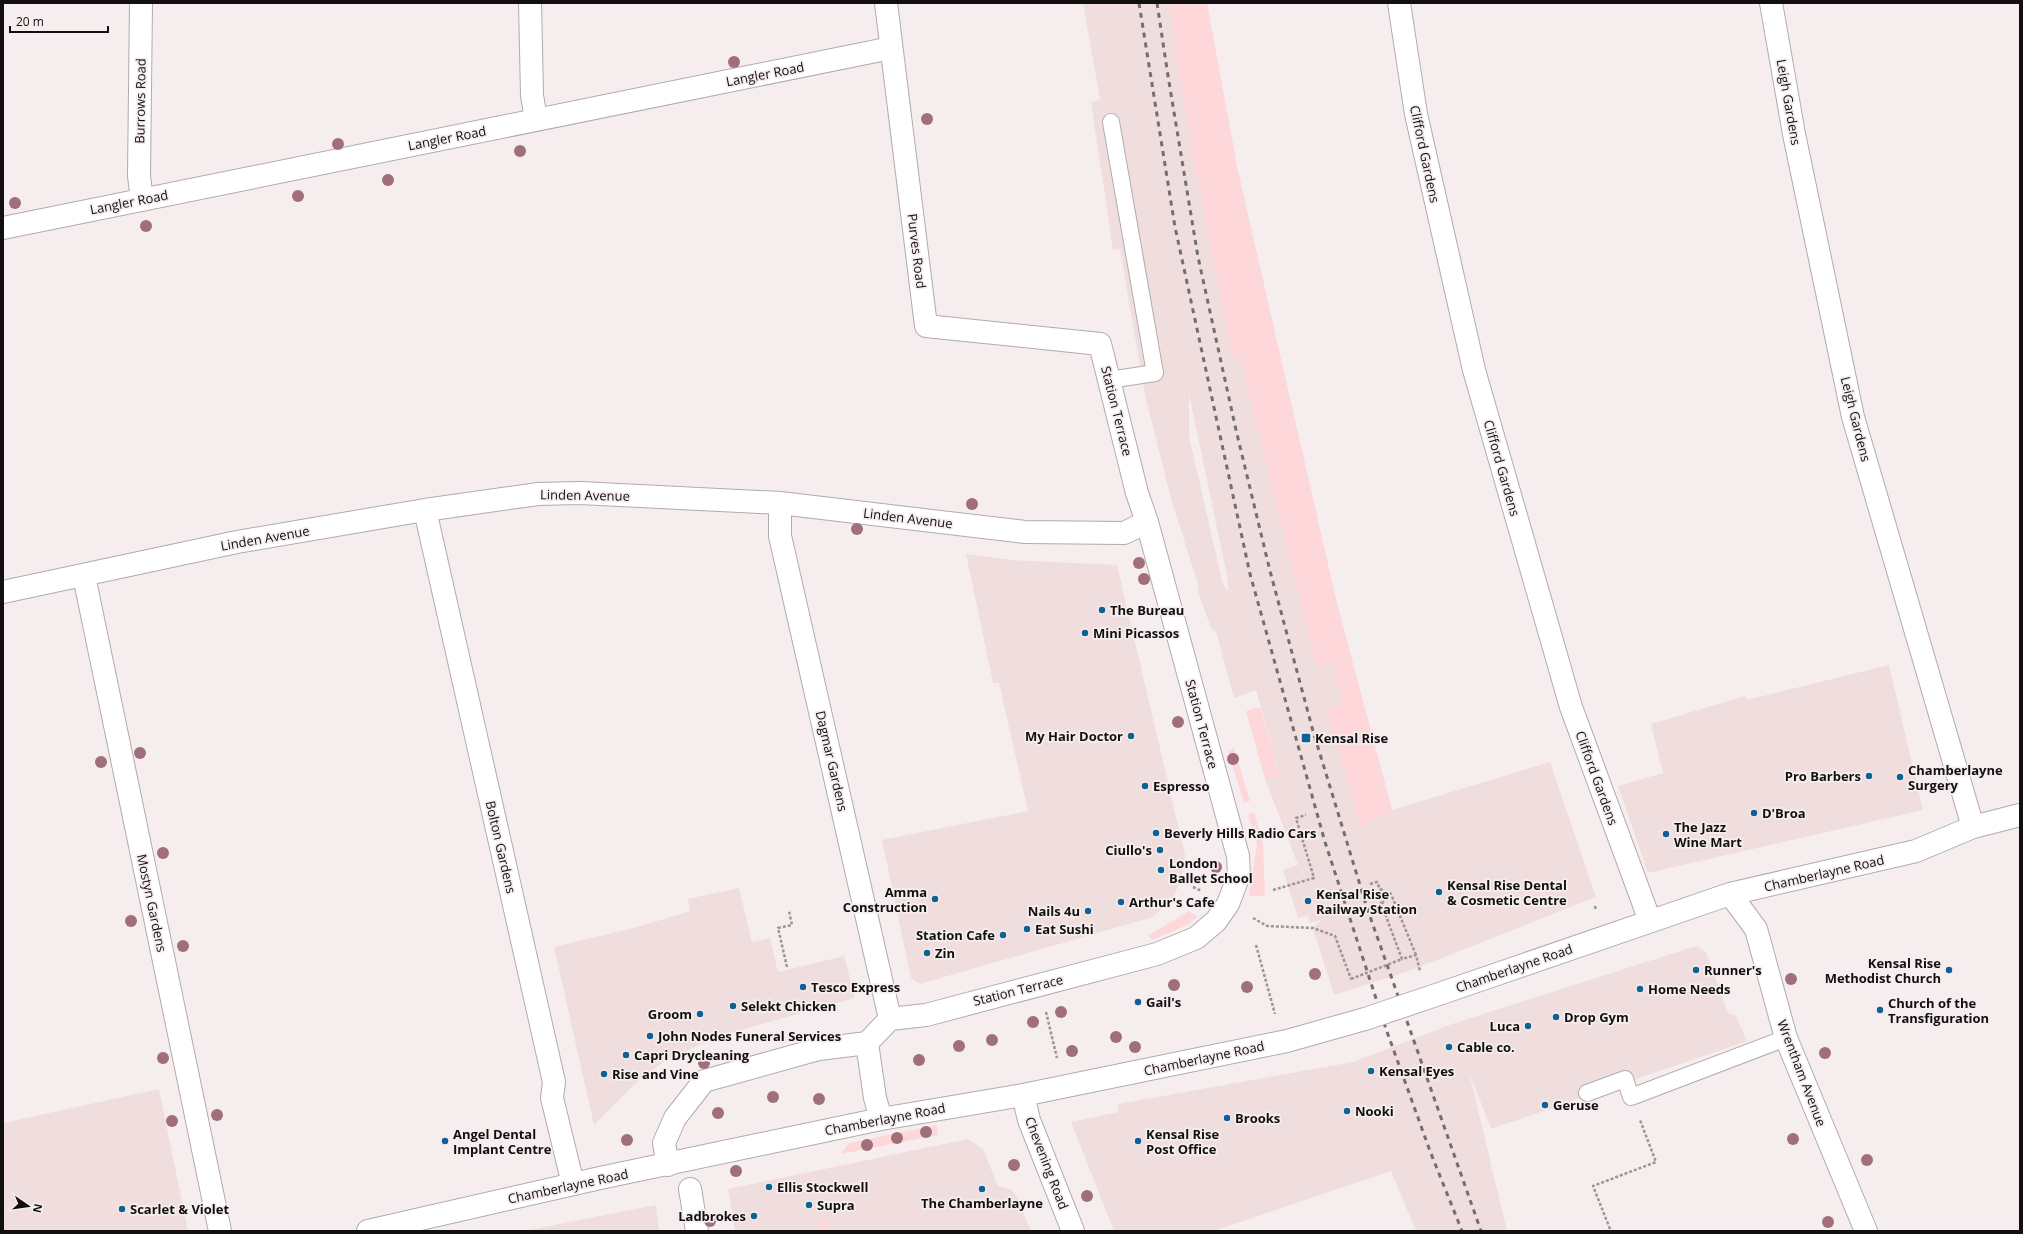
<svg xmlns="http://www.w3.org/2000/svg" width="2023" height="1234" viewBox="0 0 2023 1234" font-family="'Open Sans',sans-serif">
  <rect width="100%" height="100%" fill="#f6eeee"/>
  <path fill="#f0dedf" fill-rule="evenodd" d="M1083,3H1207L1237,167L1337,604L1392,810L1550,762L1596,897L1409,971L1334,995L1313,928L1321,920L1310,923L1308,915L1298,918L1283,870L1298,865L1265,779L1280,775L1256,690L1234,698L1216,632L1211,628L1198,592V584L1172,502L1146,400L1120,249L1113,250L1091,102L1100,100ZM1189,394L1227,576L1228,591L1223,585L1189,436Z
    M966,554L1013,560L1117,565L1185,855L1181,881L1171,901L1153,917L920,984L911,978L882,840L1028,811L999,683H993Z
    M1889,665L1923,810L1648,873L1618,786L1663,773L1651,724L1745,696L1747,700Z
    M739,888L752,942L770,938L778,972L844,956L855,998L716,1037L667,1060L642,1077L594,1125L554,947L637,927L690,911L687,899Z
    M1696,946L1706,952L1728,1013L1736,1016L1747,1041L1491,1129L1469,1072L1507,1231H1416L1391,1171L1214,1231H1114L1071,1122L1118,1112V1104L1353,1062L1452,1024Z
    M159,1089L188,1231H3V1123Z
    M968,1139L983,1149L998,1186L1010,1189L1017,1196L1031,1231H735L728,1189Z
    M656,1205L659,1231H523Z"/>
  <path fill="#fdd7d9" d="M1169,3H1207L1237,167L1337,604L1392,810L1361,828L1326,708L1343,703L1332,662L1316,666L1240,356L1232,357C1211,239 1184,122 1169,3Z
    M1260,707L1280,776L1265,779L1246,711Z
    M1234,748L1250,801L1244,803L1228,751Z
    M1254,812L1263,845L1265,896H1249L1257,845L1248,814Z
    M1189,911L1198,917L1187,925L1152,940L1148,936Z
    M937,1125L938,1135L841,1154L849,1143Z
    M827,1219L830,1231H820L818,1221Z"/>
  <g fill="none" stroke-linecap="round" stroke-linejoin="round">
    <g stroke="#b2abab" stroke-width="18">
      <path id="service" d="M1109,380L1155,373L1111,122
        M1587,1093L1625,1079L1631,1097L1786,1038"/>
    </g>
    <g stroke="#b2abab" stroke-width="24">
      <path id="pedestrian" d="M690,1189L697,1231"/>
    </g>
    <g stroke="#b2abab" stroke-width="24">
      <path id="minor" d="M141,3L139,176L142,200
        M530,3L532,95L536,120
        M1399,3L1416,114L1474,370L1571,707L1650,921
        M1771,3L1794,134L1853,417L1973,827
        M3,228L891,48
        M780,503V536L788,571L890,1019
        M425,510L554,1082L552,1098L573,1184
        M84,576L220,1231
        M3,592L237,542L425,510L538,494L580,493L780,503L1025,532L1124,533L1147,522
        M867,1043L875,1098L881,1119
        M668,1165L664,1143L675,1118L704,1081L819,1049L867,1043L890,1019L926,1015L1157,954L1196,938L1216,921L1228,904L1239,875L1238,856L1147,522L1137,493L1100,344L926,326L886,3"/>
    </g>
    <g stroke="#b2abab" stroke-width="24">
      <path id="tertiary" d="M1730,894L1756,929L1786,1038L1866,1231
        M1442,993L1730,894L1916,851L1973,827L2020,815
        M1023,1095L1029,1120L1073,1231
        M368,1231L600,1178L881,1119L1023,1095L1287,1041L1365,1019"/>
    </g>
    <path stroke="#9b9595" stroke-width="2.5" stroke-dasharray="3 2" stroke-linecap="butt" d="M1370,884L1377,882L1385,902L1381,903L1402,959L1416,955L1420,971
      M1193,887L1202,891
      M1380,889L1391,894L1416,955
      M1273,890L1314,878L1296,818L1306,815
      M1595,906L1596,911
      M1253,918L1267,926L1313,928L1335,936L1351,979
      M1256,945L1275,1014
      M787,967L778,928L792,925L789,911
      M1046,1012L1057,1058
      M1610,1229L1593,1186L1656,1162L1640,1120"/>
    <use href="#service" stroke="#fff" stroke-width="16"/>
    <use href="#pedestrian" stroke="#fff" stroke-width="22"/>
    <use href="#minor" stroke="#fff" stroke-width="22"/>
    <use href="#tertiary" stroke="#fff" stroke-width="22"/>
    <path stroke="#746f6f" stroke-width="3" stroke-dasharray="5 5" stroke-linecap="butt" d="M1139,3L1175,227L1250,574L1325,842L1386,1029L1430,1151L1462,1231
      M1157,3L1168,76L1198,257L1236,430L1270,571L1313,731L1367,908L1481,1231"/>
    <g stroke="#b2abab" stroke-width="24" stroke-linecap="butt">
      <path id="tertiary-bridge" d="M1365,1019L1442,993"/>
    </g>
    <path stroke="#9b9595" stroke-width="2.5" stroke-dasharray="3 2" stroke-linecap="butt" d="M1351,979L1402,959"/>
    <use href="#tertiary-bridge" stroke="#fff" stroke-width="22"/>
  </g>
  <g fill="#a06f7b">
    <circle cx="734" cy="62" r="6"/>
    <circle cx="927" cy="119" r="6"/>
    <circle cx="338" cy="144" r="6"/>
    <circle cx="520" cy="151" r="6"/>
    <circle cx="388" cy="180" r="6"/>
    <circle cx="298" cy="196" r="6"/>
    <circle cx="15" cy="203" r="6"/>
    <circle cx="146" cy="226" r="6"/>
    <circle cx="972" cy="504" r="6"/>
    <circle cx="857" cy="529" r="6"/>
    <circle cx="1139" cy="563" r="6"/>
    <circle cx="1144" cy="579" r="6"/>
    <circle cx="1178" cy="722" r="6"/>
    <circle cx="140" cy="753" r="6"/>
    <circle cx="1233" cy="759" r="6"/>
    <circle cx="101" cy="762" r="6"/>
    <circle cx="163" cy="853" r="6"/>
    <circle cx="1216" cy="867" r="6"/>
    <circle cx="131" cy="921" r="6"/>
    <circle cx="183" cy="946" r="6"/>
    <circle cx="1315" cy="974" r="6"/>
    <circle cx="1791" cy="979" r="6"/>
    <circle cx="1174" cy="985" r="6"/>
    <circle cx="1247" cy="987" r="6"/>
    <circle cx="1061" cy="1012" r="6"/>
    <circle cx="1033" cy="1022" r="6"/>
    <circle cx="1116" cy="1037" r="6"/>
    <circle cx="992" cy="1040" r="6"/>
    <circle cx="959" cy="1046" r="6"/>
    <circle cx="1135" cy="1047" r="6"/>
    <circle cx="1072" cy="1051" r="6"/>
    <circle cx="1825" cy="1053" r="6"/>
    <circle cx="163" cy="1058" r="6"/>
    <circle cx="919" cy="1060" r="6"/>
    <circle cx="704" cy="1063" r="6"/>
    <circle cx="773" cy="1097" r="6"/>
    <circle cx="819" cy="1099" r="6"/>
    <circle cx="718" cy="1113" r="6"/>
    <circle cx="217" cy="1115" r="6"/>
    <circle cx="172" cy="1121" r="6"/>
    <circle cx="926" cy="1132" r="6"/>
    <circle cx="897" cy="1138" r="6"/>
    <circle cx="1793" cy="1139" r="6"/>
    <circle cx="627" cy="1140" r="6"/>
    <circle cx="867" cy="1145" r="6"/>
    <circle cx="1867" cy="1160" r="6"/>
    <circle cx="1014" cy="1165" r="6"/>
    <circle cx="736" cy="1171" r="6"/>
    <circle cx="1087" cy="1196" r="6"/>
    <circle cx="710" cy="1221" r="6"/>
    <circle cx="1828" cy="1222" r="6"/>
  </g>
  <g fill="#106193" stroke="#f6eeee" stroke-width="1.5">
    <circle cx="1102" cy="610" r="4"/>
    <circle cx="1085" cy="633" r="4"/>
    <circle cx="1131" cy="736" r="4"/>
    <rect x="1301" y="733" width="10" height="10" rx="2"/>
    <circle cx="1869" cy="776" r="4"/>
    <circle cx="1900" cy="777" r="4"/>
    <circle cx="1145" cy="786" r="4"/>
    <circle cx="1754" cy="813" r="4"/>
    <circle cx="1156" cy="833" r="4"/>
    <circle cx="1666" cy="834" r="4"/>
    <circle cx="1160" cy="850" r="4"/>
    <circle cx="1161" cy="870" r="4"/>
    <circle cx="1439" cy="892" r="4"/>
    <circle cx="935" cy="899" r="4"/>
    <circle cx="1308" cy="901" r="4"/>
    <circle cx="1121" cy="902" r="4"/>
    <circle cx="1088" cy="911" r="4"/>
    <circle cx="1027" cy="929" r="4"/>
    <circle cx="1003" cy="935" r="4"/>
    <circle cx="927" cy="953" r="4"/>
    <circle cx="1696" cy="970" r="4"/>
    <circle cx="1949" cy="970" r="4"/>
    <circle cx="803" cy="987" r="4"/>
    <circle cx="1640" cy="989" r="4"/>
    <circle cx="1138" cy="1002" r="4"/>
    <circle cx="733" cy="1006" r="4"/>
    <circle cx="1880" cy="1010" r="4"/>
    <circle cx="700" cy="1014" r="4"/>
    <circle cx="1556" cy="1017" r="4"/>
    <circle cx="1528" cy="1026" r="4"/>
    <circle cx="650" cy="1036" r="4"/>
    <circle cx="1449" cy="1047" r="4"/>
    <circle cx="626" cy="1055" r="4"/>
    <circle cx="1371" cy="1071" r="4"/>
    <circle cx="604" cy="1074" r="4"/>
    <circle cx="1545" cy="1105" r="4"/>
    <circle cx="1347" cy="1111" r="4"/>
    <circle cx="1227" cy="1118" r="4"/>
    <circle cx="445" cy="1141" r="4"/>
    <circle cx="1138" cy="1141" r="4"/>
    <circle cx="769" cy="1187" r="4"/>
    <circle cx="982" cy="1189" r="4"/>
    <circle cx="809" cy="1205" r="4"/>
    <circle cx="122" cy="1209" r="4"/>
    <circle cx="754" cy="1216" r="4"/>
  </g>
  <g text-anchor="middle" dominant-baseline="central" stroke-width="3.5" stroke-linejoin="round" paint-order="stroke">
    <g font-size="13" fill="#110f0f" stroke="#f6eeee">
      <text transform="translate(765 74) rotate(-11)">Langler Road</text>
      <text transform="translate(140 101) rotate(-89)">Burrows Road</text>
      <text transform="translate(1789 102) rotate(80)">Leigh Gardens</text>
      <text transform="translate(447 138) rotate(-11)">Langler Road</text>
      <text transform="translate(1425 154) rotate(78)">Clifford Gardens</text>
      <text transform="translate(129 202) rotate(-11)">Langler Road</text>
      <text transform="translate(917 251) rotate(83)">Purves Road</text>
      <text transform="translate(1117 411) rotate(76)">Station Terrace</text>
      <text transform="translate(1856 419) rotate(76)">Leigh Gardens</text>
      <text transform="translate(1502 468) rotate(74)">Clifford Gardens</text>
      <text transform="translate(585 495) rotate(1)">Linden Avenue</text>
      <text transform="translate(908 518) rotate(7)">Linden Avenue</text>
      <text transform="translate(265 538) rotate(-10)">Linden Avenue</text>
      <text transform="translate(1202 724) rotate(75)">Station Terrace</text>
      <text transform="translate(832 761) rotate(77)">Dagmar Gardens</text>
      <text transform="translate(1597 778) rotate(70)">Clifford Gardens</text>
      <text transform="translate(501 847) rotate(77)">Bolton Gardens</text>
      <text transform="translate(1824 873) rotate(-13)">Chamberlayne Road</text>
      <text transform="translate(152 903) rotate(78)">Mostyn Gardens</text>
      <text transform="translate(1514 968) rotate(-19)">Chamberlayne Road</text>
      <text transform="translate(1018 990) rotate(-14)">Station Terrace</text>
      <text transform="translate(1204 1058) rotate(-12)">Chamberlayne Road</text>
      <text transform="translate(1802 1073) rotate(69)">Wrentham Avenue</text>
      <text transform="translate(885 1119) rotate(-11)">Chamberlayne Road</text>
      <text transform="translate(1047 1163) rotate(69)">Chevening Road</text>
      <text transform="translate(568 1186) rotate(-12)">Chamberlayne Road</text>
    </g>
    <g font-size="13" font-weight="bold" fill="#110f0f" stroke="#f6eeee" text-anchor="start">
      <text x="1110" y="610">The Bureau</text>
      <text x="1093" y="633">Mini Picassos</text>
      <text x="1123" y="736" text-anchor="end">My Hair Doctor</text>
      <text x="1315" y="738">Kensal Rise</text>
      <text x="1908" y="770">Chamberlayne<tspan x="1908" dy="15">Surgery</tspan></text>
      <text x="1861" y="776" text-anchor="end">Pro Barbers</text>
      <text x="1153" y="786">Espresso</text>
      <text x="1762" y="813">D'Broa</text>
      <text x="1674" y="827">The Jazz<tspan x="1674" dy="15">Wine Mart</tspan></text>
      <text x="1164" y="833">Beverly Hills Radio Cars</text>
      <text x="1152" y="850" text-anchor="end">Ciullo's</text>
      <text x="1169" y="863">London<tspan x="1169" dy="15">Ballet School</tspan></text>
      <text x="1447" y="885">Kensal Rise Dental<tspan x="1447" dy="15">&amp; Cosmetic Centre</tspan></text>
      <text x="927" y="892" text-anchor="end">Amma<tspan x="927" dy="15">Construction</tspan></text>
      <text x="1316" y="894">Kensal Rise<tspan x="1316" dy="15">Railway Station</tspan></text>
      <text x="1129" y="902">Arthur's Cafe</text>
      <text x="1080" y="911" text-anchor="end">Nails 4u</text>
      <text x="1035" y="929">Eat Sushi</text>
      <text x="995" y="935" text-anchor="end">Station Cafe</text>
      <text x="935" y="953">Zin</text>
      <text x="1941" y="963" text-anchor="end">Kensal Rise<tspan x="1941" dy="15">Methodist Church</tspan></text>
      <text x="1704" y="970">Runner's</text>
      <text x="811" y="987">Tesco Express</text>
      <text x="1648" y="989">Home Needs</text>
      <text x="1146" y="1002">Gail's</text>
      <text x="1888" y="1003">Church of the<tspan x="1888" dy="15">Transfiguration</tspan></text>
      <text x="741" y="1006">Selekt Chicken</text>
      <text x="692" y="1014" text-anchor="end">Groom</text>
      <text x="1564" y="1017">Drop Gym</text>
      <text x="1520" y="1026" text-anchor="end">Luca</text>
      <text x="658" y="1036">John Nodes Funeral Services</text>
      <text x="1457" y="1047">Cable co.</text>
      <text x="634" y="1055">Capri Drycleaning</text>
      <text x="1379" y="1071">Kensal Eyes</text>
      <text x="612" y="1074">Rise and Vine</text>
      <text x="1553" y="1105">Geruse</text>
      <text x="1355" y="1111">Nooki</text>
      <text x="1235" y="1118">Brooks</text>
      <text x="453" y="1134">Angel Dental<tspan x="453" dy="15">Implant Centre</tspan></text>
      <text x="1146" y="1134">Kensal Rise<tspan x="1146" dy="15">Post Office</tspan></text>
      <text x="777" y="1187">Ellis Stockwell</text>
      <text x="982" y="1203" text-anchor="middle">The Chamberlayne</text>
      <text x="817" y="1205">Supra</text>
      <text x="130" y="1209">Scarlet &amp; Violet</text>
      <text x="746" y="1216" text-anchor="end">Ladbrokes</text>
    </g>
  </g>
  <rect width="2023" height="1234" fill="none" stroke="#110f0f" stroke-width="8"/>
  <g transform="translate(28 1206) rotate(103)" stroke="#f6eeee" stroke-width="3" paint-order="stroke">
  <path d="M0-3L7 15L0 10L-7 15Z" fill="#110f0f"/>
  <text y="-6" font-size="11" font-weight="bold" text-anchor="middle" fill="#110f0f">N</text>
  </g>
  <path d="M10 26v6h98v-6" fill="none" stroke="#110f0f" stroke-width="2"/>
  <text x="16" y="26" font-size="12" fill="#110f0f" stroke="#f6eeee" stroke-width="3" paint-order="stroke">20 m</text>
</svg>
